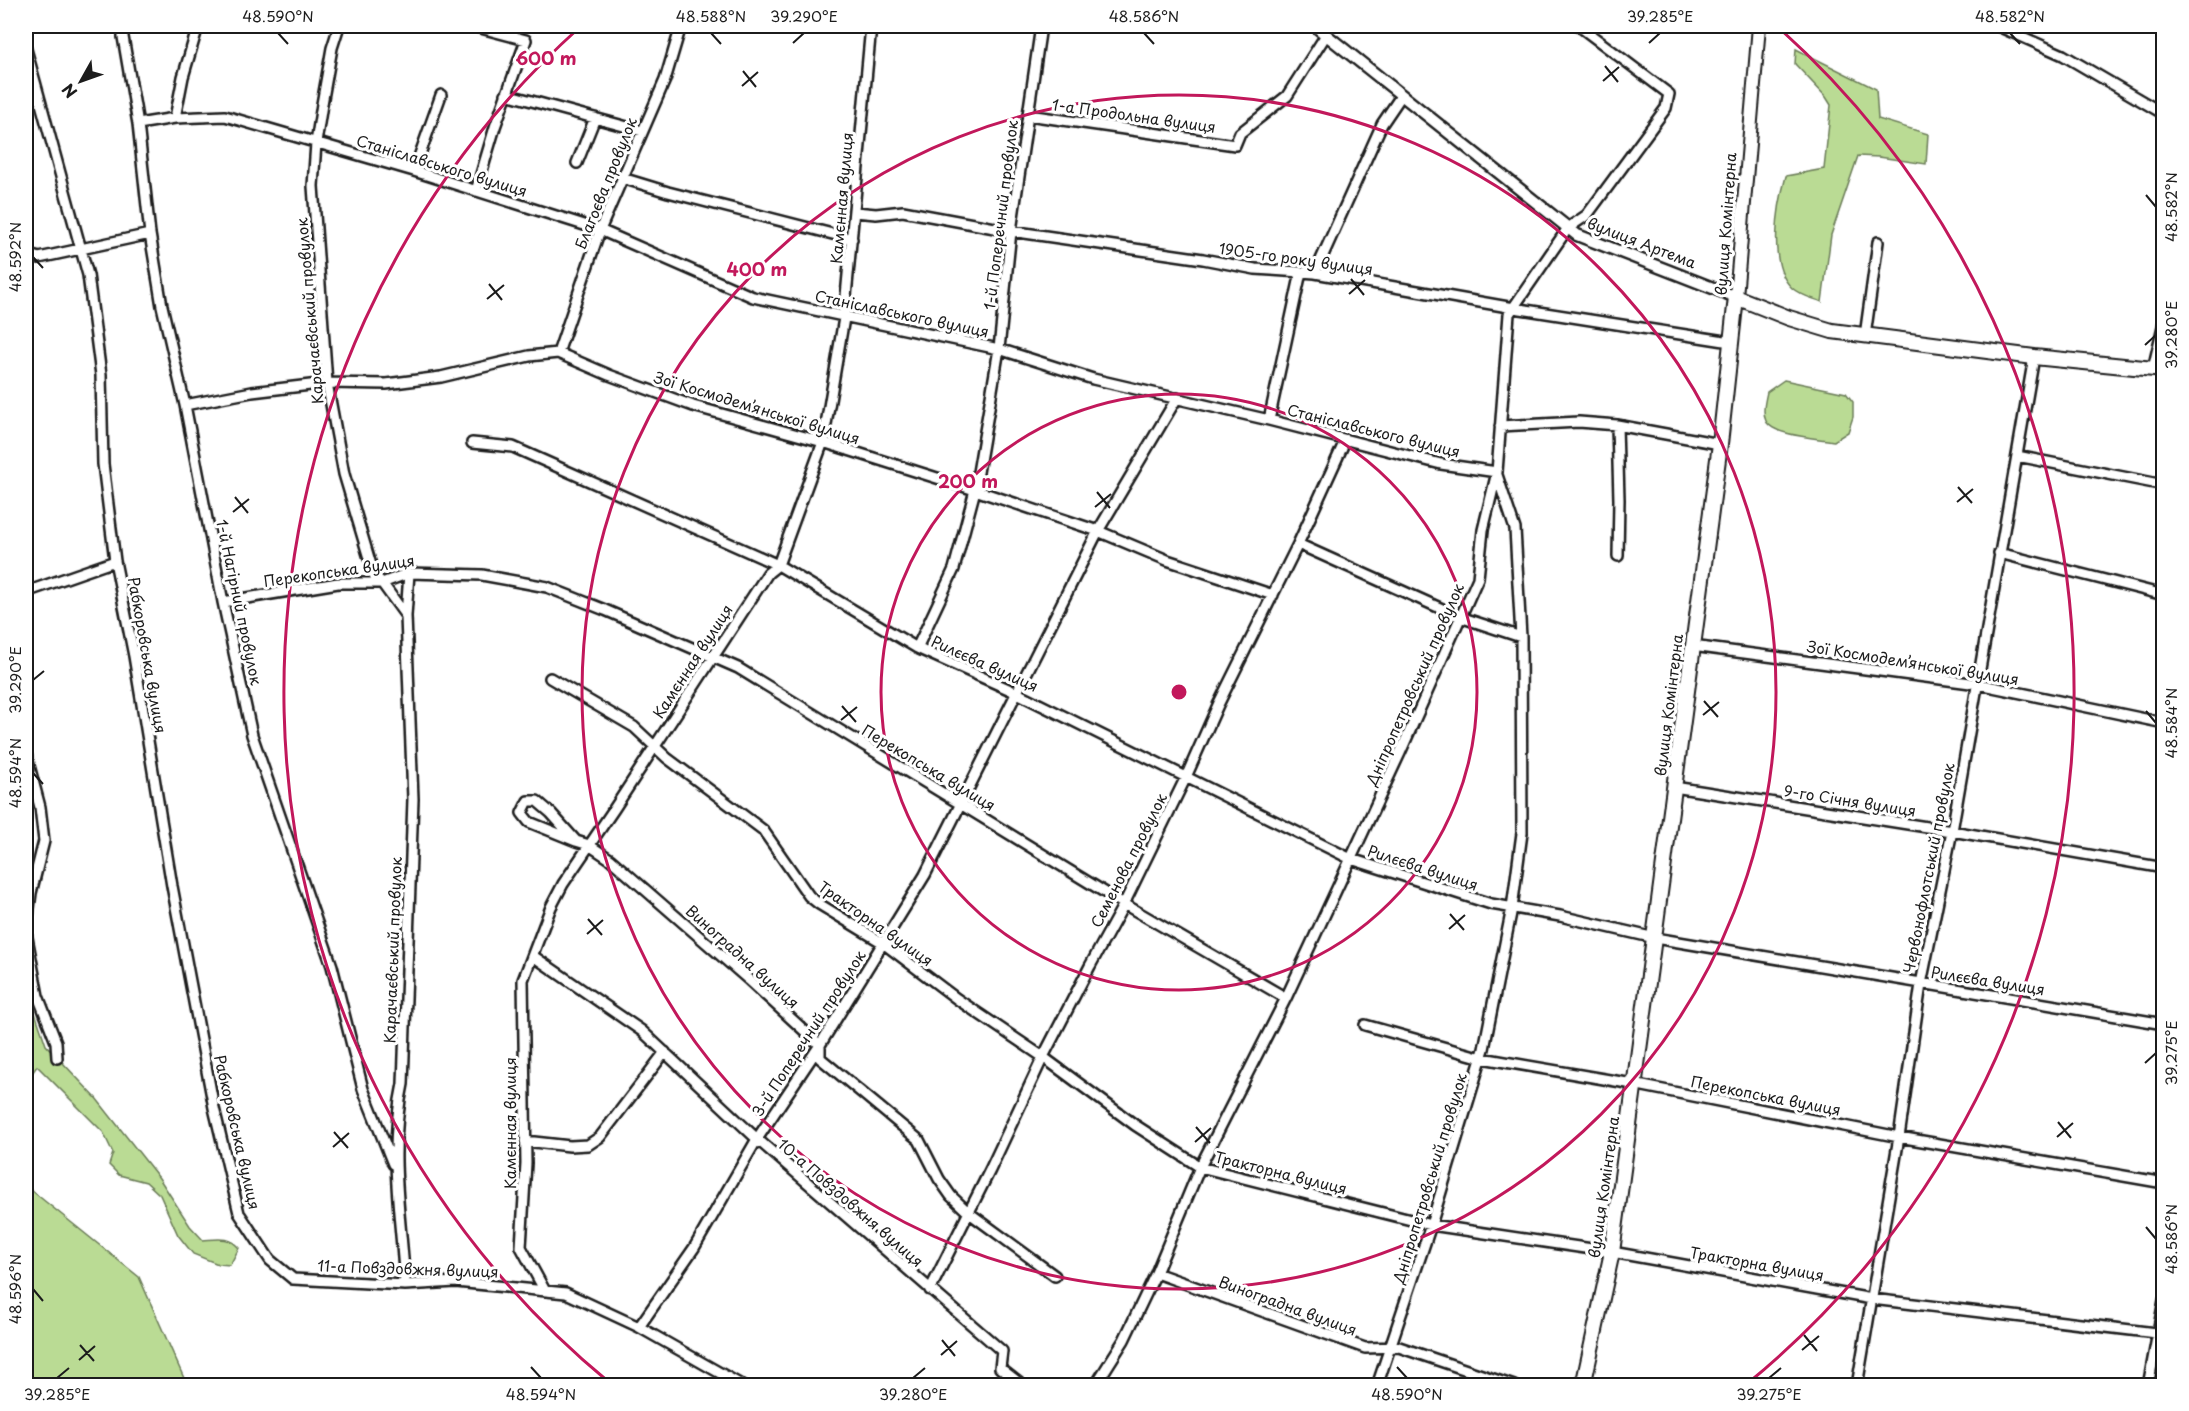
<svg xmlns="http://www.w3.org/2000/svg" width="2189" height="1411" viewBox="0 0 2189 1411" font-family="'Playpen Sans',sans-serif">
  <rect width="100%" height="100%" fill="#fff"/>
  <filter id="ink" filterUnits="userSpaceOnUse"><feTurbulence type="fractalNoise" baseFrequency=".0167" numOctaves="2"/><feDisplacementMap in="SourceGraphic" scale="12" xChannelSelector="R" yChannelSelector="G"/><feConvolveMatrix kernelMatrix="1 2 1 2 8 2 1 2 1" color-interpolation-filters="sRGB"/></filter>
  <g filter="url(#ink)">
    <path fill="#badb94" stroke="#6b7c58" stroke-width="1.5" d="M1796,49L1876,89L1878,119L1928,134L1926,164L1879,157L1858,156L1831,235L1822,302C1812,298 1801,296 1792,288C1767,265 1778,205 1786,176L1824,169L1831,105L1826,97L1795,64Z
      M1784,380L1846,393L1853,402V417L1848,432L1834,441C1818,438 1773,436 1766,421C1762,413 1765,401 1767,392Z
      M26,957L31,1001L46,1045L96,1098L159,1178L190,1226L203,1240C218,1239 229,1236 239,1248L230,1265L218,1264L193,1254L178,1235L160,1195L146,1182L119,1175L109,1165L113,1153L103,1132L37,1066L31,1075L26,1077Z
      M26,1186L139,1277L187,1385H26Z"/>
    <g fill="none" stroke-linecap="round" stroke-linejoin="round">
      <g stroke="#1c1c1c" stroke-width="14">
        <path id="minor" d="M123,26V37L138,124L150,234L162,306L185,405L223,602L252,735L332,966L363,1089L393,1164
          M339,26L332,48L322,104L316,143L313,186L327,383L344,474L374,575L382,583L406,616L413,799L403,1084C388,1153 401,1216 405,1285
          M473,26L526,40L495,127L476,191
          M1998,26L2063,55L2164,114
          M26,49L88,275L101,375L103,464L115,561L134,656L172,886L214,1108L239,1213L270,1260L293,1279L405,1285L456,1282L566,1293L639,1327L743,1386
          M506,94L642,131
          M1028,115L1235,145L1240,133L1287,96L1326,35
          M175,118L183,77L198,26
          M138,124L175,118L225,116L414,171L600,230L753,297L999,349L1093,379L1269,420L1441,464L1497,472
          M577,163L595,118
          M414,171L441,95
          M622,178L668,192L852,239
          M855,212L876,214L903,211L1011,231L1203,259L1255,269L1315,273L1514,308L1731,342
          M26,254L39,258L150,234
          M1315,273L1382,124L1401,96
          M1865,336L1878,242
          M558,353L600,230L665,80L681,26
          M2153,369L2164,322
          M185,405L252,392L327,383L386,384L441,377L529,356L558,353L609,375L693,406L823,442L975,490L1098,531L1167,560L1273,595
          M1269,420L1301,272
          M1617,425L1619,500L1618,556
          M1500,426L1579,422L1617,425L1720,444
          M472,443L513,447L778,565L917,648L1015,692L1351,859L1491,904L1560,916L1655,938L2164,1024
          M2017,456L2164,485
          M1298,544L1460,617L1521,637
          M1999,553L2164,595
          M26,592L115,561
          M223,602L338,583H382L409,573L482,575L547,587L605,610L738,668L1124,904L1286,998
          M406,616L409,573
          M1692,646L1978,684L2164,723
          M917,648L954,569L975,490L999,349L1011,231L1041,26
          M550,678L634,727L667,758L763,830L809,896L819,904L883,943L957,999L1043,1057L1135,1125L1200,1167L1431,1225L1612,1252L1872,1299L2164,1334
          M26,754L40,807L44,841L31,893L26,932L38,996L56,1042L57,1058
          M1674,787L1952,831L2164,868
          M576,841L529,822L522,813L528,801H537L551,813L576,841L589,845L610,859L749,980L820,1045
          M533,956L642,1031L757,1139L1002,1351L1000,1368L1023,1386
          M1365,1025L1482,1058L1633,1084L1899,1137L2164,1183
          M820,1045V1058L919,1140L939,1179L951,1196L968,1212L1055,1276
          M525,1141L570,1146L588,1145L600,1137L665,1052
          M1156,1273L1365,1348L1399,1347L1514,1386
          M930,1290L990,1170L1043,1057L1090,966L1124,904L1186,777L1218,705L1298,544L1345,441
          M545,1291L521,1247L526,1163L523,980L551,907L563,884L614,809L768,573L778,565L823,442L844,318L871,26
          M639,1327L694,1248L757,1139L820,1045L925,875L1098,531L1177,398
          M1095,1386L1124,1340L1156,1273L1200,1167L1286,998L1400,753L1478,578L1483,530L1497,472L1509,314L1568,228L1587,215L1666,108L1669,94L1579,26
          M1377,1386L1431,1225L1484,1049L1512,908L1522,833L1521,637L1515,529L1497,475
          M1857,1386L1899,1137L1921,984L1952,831L2034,357
          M2148,1386L2164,1300"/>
      </g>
      <g stroke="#1c1c1c" stroke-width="15">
        <path id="tertiary" d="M1315,26L1577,235L1736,297"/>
      </g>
      <g stroke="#1c1c1c" stroke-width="16">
        <path id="secondary" d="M1736,297L1759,26"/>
      </g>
      <g stroke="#1c1c1c" stroke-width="18">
        <path id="primary" d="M1583,1386L1612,1252L1720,444L1736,297L1789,318L1832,331L2034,357L2164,370"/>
      </g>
      <use href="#minor" stroke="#fff" stroke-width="9"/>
      <use href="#tertiary" stroke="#fff" stroke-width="10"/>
      <use href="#secondary" stroke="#fff" stroke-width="12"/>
      <use href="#primary" stroke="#fff" stroke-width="14"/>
    </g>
  </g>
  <path fill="none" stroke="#1c1c1c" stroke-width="2" d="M278,33L288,44M711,33L721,44M1144,33L1154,44M2010,33L2020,44M793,43L804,33M1649,43L1660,33M1605,66L1618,82M743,71L756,87M1603,81L1619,67M742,86L758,72M2146,195L2156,207M33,257L43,268M1351,279L1364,295M489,284L502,300M1349,294L1365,280M487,299L504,285M2145,345L2156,335M1958,487L1972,503M1097,492L1110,508M235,497L248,513M1957,502L1973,489M1095,507L1111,494M233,512L249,499M33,680L44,671M1704,701L1718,717M842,706L856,722M2146,711L2156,723M1703,715L1719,702M841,720L857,707M33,773L43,784M1450,914L1464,930M588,919L602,935M1449,929L1465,915M587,934L603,920M2145,1063L2156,1053M2058,1122L2071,1138M1196,1127L1210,1143M334,1132L348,1148M2057,1137L2073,1123M1195,1142L1211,1128M333,1147L349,1133M2146,1227L2156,1239M33,1289L43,1301M1804,1335L1817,1351M942,1340L955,1356M80,1345L94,1361M1802,1350L1819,1336M941,1355L957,1341M79,1360L95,1346M531,1367L541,1378M1397,1367L1407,1378M57,1378L69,1368M913,1378L925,1368M1769,1378L1781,1368"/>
  <g fill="none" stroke="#c2185b" stroke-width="3">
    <circle cx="1179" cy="692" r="298"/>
    <circle cx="1179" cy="692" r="597"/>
    <path d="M610 1383A895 895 0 0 1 580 27M1778 27A895 895 0 0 1 1748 1383"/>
  </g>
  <g text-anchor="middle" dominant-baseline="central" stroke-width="6" stroke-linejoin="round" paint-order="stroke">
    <g font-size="15" fill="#1c1c1c" stroke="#fff">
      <text transform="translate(1134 115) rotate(8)">1-а Продольна вулиця</text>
      <text transform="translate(442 165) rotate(17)">Станіславського вулиця</text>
      <text transform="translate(605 183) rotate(-68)">Благоєва провулок</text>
      <text transform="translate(841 198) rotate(-85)">Камєнная вулиця</text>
      <text transform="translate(1000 215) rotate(-83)">1-й Поперечний провулок</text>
      <text transform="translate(1725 224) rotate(-86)">вулиця Комінтерна</text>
      <text transform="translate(1642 242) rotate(21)">вулиця Артема</text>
      <text transform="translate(1296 258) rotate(8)">1905-го року вулиця</text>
      <text transform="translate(309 311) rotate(-95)">Карачаєвський провулок</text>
      <text transform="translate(902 313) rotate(12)">Станіславського вулиця</text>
      <text transform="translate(757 407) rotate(17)">Зої Космодем’янської вулиця</text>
      <text transform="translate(1374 430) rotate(14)">Станіславського вулиця</text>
      <text transform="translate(339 570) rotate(-8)">Перекопська вулиця</text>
      <text transform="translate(240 602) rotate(78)">1-й Нагірний провулок</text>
      <text transform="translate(148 655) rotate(80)">Рабкоровська вулиця</text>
      <text transform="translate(692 661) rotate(-57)">Камєнная вулиця</text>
      <text transform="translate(1913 662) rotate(9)">Зої Космодем’янської вулиця</text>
      <text transform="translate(985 663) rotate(24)">Рилєєва вулиця</text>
      <text transform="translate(1414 684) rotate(-66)">Дніпропетровський провулок</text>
      <text transform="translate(1668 705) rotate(-83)">вулиця Комінтерна</text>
      <text transform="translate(929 767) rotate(31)">Перекопська вулиця</text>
      <text transform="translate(1850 800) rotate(9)">9-го Січня вулиця</text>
      <text transform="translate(1128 860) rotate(-63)">Семенова провулок</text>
      <text transform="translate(1423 867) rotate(18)">Рилєєва вулиця</text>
      <text transform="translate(1928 868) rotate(-79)">Червонофлотський провулок</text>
      <text transform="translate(876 923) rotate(35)">Тракторна вулиця</text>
      <text transform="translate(392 950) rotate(-88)">Карачаєвський провулок</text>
      <text transform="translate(743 956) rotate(42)">Виноградна вулиця</text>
      <text transform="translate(1988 980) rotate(9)">Рилєєва вулиця</text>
      <text transform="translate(808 1033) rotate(-57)">3-й Поперечний провулок</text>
      <text transform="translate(1766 1095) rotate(11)">Перекопська вулиця</text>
      <text transform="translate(509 1123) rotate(-90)">Камєнная вулиця</text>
      <text transform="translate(238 1132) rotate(77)">Рабкоровська вулиця</text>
      <text transform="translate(1281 1172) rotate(14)">Тракторна вулиця</text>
      <text transform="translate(1429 1178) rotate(-73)">Дніпропетровський провулок</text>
      <text transform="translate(1603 1187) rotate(-82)">вулиця Комінтерна</text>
      <text transform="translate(851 1202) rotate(41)">10-а Повздовжня вулиця</text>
      <text transform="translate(1757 1263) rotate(10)">Тракторна вулиця</text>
      <text transform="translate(408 1268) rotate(2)">11-а Повздовжня вулиця</text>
      <text transform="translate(1288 1305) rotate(20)">Виноградна вулиця</text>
    </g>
  </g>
  <circle cx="1179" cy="692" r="9" fill="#c2185b" stroke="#fff" stroke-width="3"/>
  <g font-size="18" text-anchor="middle" font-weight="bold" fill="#c2185b" stroke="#fff" stroke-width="6" stroke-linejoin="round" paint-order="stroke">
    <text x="546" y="65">600 m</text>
    <text x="757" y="276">400 m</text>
    <text x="968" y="488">200 m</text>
  </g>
  <rect width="2189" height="1411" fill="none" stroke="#fff" stroke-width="66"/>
  <g transform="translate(81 81) rotate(230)" stroke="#ffffff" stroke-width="4.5" paint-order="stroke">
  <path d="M0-4.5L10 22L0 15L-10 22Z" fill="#1c1c1c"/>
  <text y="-9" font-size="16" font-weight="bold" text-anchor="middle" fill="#1c1c1c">N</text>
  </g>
  <rect x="33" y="33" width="2123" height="1345" fill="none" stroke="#1c1c1c" stroke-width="2"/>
  <g font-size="15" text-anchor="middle" fill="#1c1c1c">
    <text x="278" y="22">48.590°N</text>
    <text x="711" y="22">48.588°N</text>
    <text x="804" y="22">39.290°E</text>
    <text x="1144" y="22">48.586°N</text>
    <text x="1660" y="22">39.285°E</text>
    <text x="2010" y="22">48.582°N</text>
    <text transform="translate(2172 207) rotate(-90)" y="5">48.582°N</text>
    <text transform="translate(16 257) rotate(-90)" y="5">48.592°N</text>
    <text transform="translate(2172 335) rotate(-90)" y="5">39.280°E</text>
    <text transform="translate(16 680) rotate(-90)" y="5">39.290°E</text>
    <text transform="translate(2172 723) rotate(-90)" y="5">48.584°N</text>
    <text transform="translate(16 773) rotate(-90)" y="5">48.594°N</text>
    <text transform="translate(2172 1053) rotate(-90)" y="5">39.275°E</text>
    <text transform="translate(2172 1239) rotate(-90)" y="5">48.586°N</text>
    <text transform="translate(16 1289) rotate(-90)" y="5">48.596°N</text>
    <text x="57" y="1400">39.285°E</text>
    <text x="541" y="1400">48.594°N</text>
    <text x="913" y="1400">39.280°E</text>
    <text x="1407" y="1400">48.590°N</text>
    <text x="1769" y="1400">39.275°E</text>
  </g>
</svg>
